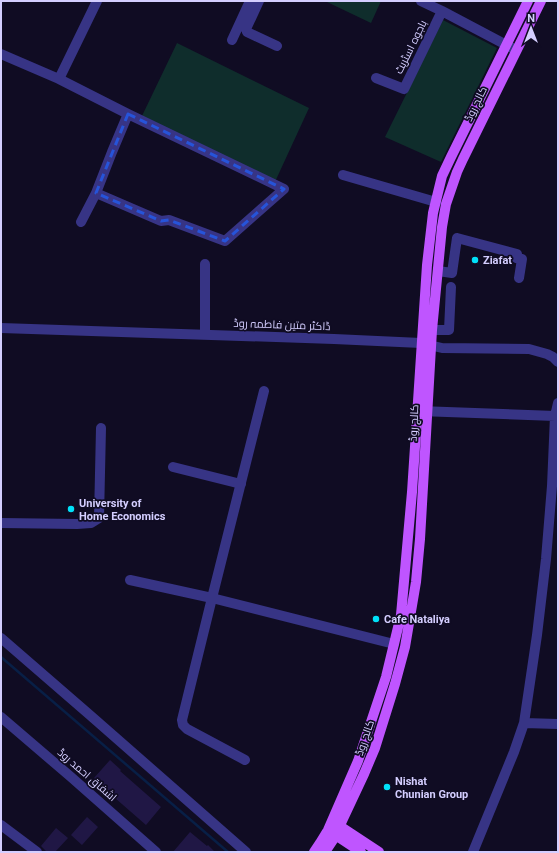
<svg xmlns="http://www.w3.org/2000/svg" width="559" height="853" viewBox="0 0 559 853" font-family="Roboto,Cairo,sans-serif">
  <rect width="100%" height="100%" fill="#100c23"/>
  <path fill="#0f2d2c" d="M327,1H381L371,23L327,2Z
    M443,20L497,48L441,162L385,137Z
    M177,43L309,108L274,184L141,118Z"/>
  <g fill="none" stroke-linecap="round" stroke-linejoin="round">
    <path stroke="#081f46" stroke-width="2.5" d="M1,657L228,852"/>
  </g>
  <path fill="#201745" d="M110,760L121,770L120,771L161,807L146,825L107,791L108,790L94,778Z
    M87,817L98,827L82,845L71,835Z
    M56,828L68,838L55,852H47L41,846Z
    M190,832L207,846L208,845L215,852H173Z"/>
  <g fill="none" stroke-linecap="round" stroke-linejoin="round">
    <path stroke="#373485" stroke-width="10" d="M259,1L246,29L247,32L277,46
      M421,1L442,11L514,49
      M232,40L250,1
      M1,54L59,79L97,1
      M376,78L404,89L442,11
      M59,79L128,114L284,189L225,241L169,220L161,221L96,193
      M343,175L436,202
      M81,222L96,193L112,152L128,114
      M438,271L452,273L457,238L517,254L516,258L522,259L519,278
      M1,328L334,339L421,343L442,348L529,349L547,354L553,357L558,362
      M432,330H449L451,287
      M205,334V264
      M419,411L555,416
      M173,467L241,484
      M1,523L77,524L91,523L99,518L101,428
      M130,580L212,598L394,644
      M1,638L91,716L246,852
      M1,717L71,777L156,852
      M524,723L558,724
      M245,760L187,729L183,725L182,720L212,598L264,391
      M1,825L37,852
      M473,852L514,752L524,723L537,635L546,559L552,486L555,416L558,403"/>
    <path stroke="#bf55ff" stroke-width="10" d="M335,823L379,852
      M331,832L361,852
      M314,852L320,843L328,830L358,761L386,677L401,615L412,492L427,265L433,213L442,176L451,157L528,1
      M325,852L333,840L364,774L375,748L395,684L405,647L416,582L420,539L432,330L442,227L446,204L457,172L463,159L541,1"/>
  </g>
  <path fill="none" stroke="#2654da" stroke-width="3" stroke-dasharray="8 5" stroke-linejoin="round" d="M128,114L284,189L225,241L169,220L161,221L96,193Z"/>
  <g fill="#00e1f9" stroke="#100c23" stroke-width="1.5">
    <circle cx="475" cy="260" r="4"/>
    <circle cx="71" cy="509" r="4"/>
    <circle cx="376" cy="619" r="4"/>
    <circle cx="387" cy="787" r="4"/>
  </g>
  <g text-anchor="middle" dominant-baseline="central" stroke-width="3.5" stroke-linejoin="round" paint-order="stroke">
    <g font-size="11" fill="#d4ceff" stroke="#100c23">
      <text transform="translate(411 47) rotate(-64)">باجوہ اسٹریٹ</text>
      <text transform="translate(476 104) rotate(-64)">کالج روڈ</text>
      <text transform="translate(282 325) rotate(2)">ڈاکٹر متین فاطمہ روڈ</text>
      <text transform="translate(414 423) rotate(-87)">کالج روڈ</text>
      <text transform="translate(365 738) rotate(-71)">کالج روڈ</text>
      <text transform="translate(87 775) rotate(41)">اشفاق احمد روڈ</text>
    </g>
    <g font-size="11" font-weight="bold" fill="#d4ceff" stroke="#100c23" text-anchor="start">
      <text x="483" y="260">Ziafat</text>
      <text x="79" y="503">University of<tspan x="79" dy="13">Home Economics</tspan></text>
      <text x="384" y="619">Cafe Nataliya</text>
      <text x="395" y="781">Nishat<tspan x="395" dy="13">Chunian Group</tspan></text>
    </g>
  </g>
  <rect width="559" height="853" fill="none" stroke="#d4ceff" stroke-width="4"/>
  <g transform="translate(531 28)" stroke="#100c23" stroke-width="3" paint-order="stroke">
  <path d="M0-3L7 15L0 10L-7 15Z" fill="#d4ceff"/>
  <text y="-6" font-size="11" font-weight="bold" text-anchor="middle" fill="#d4ceff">N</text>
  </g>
</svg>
